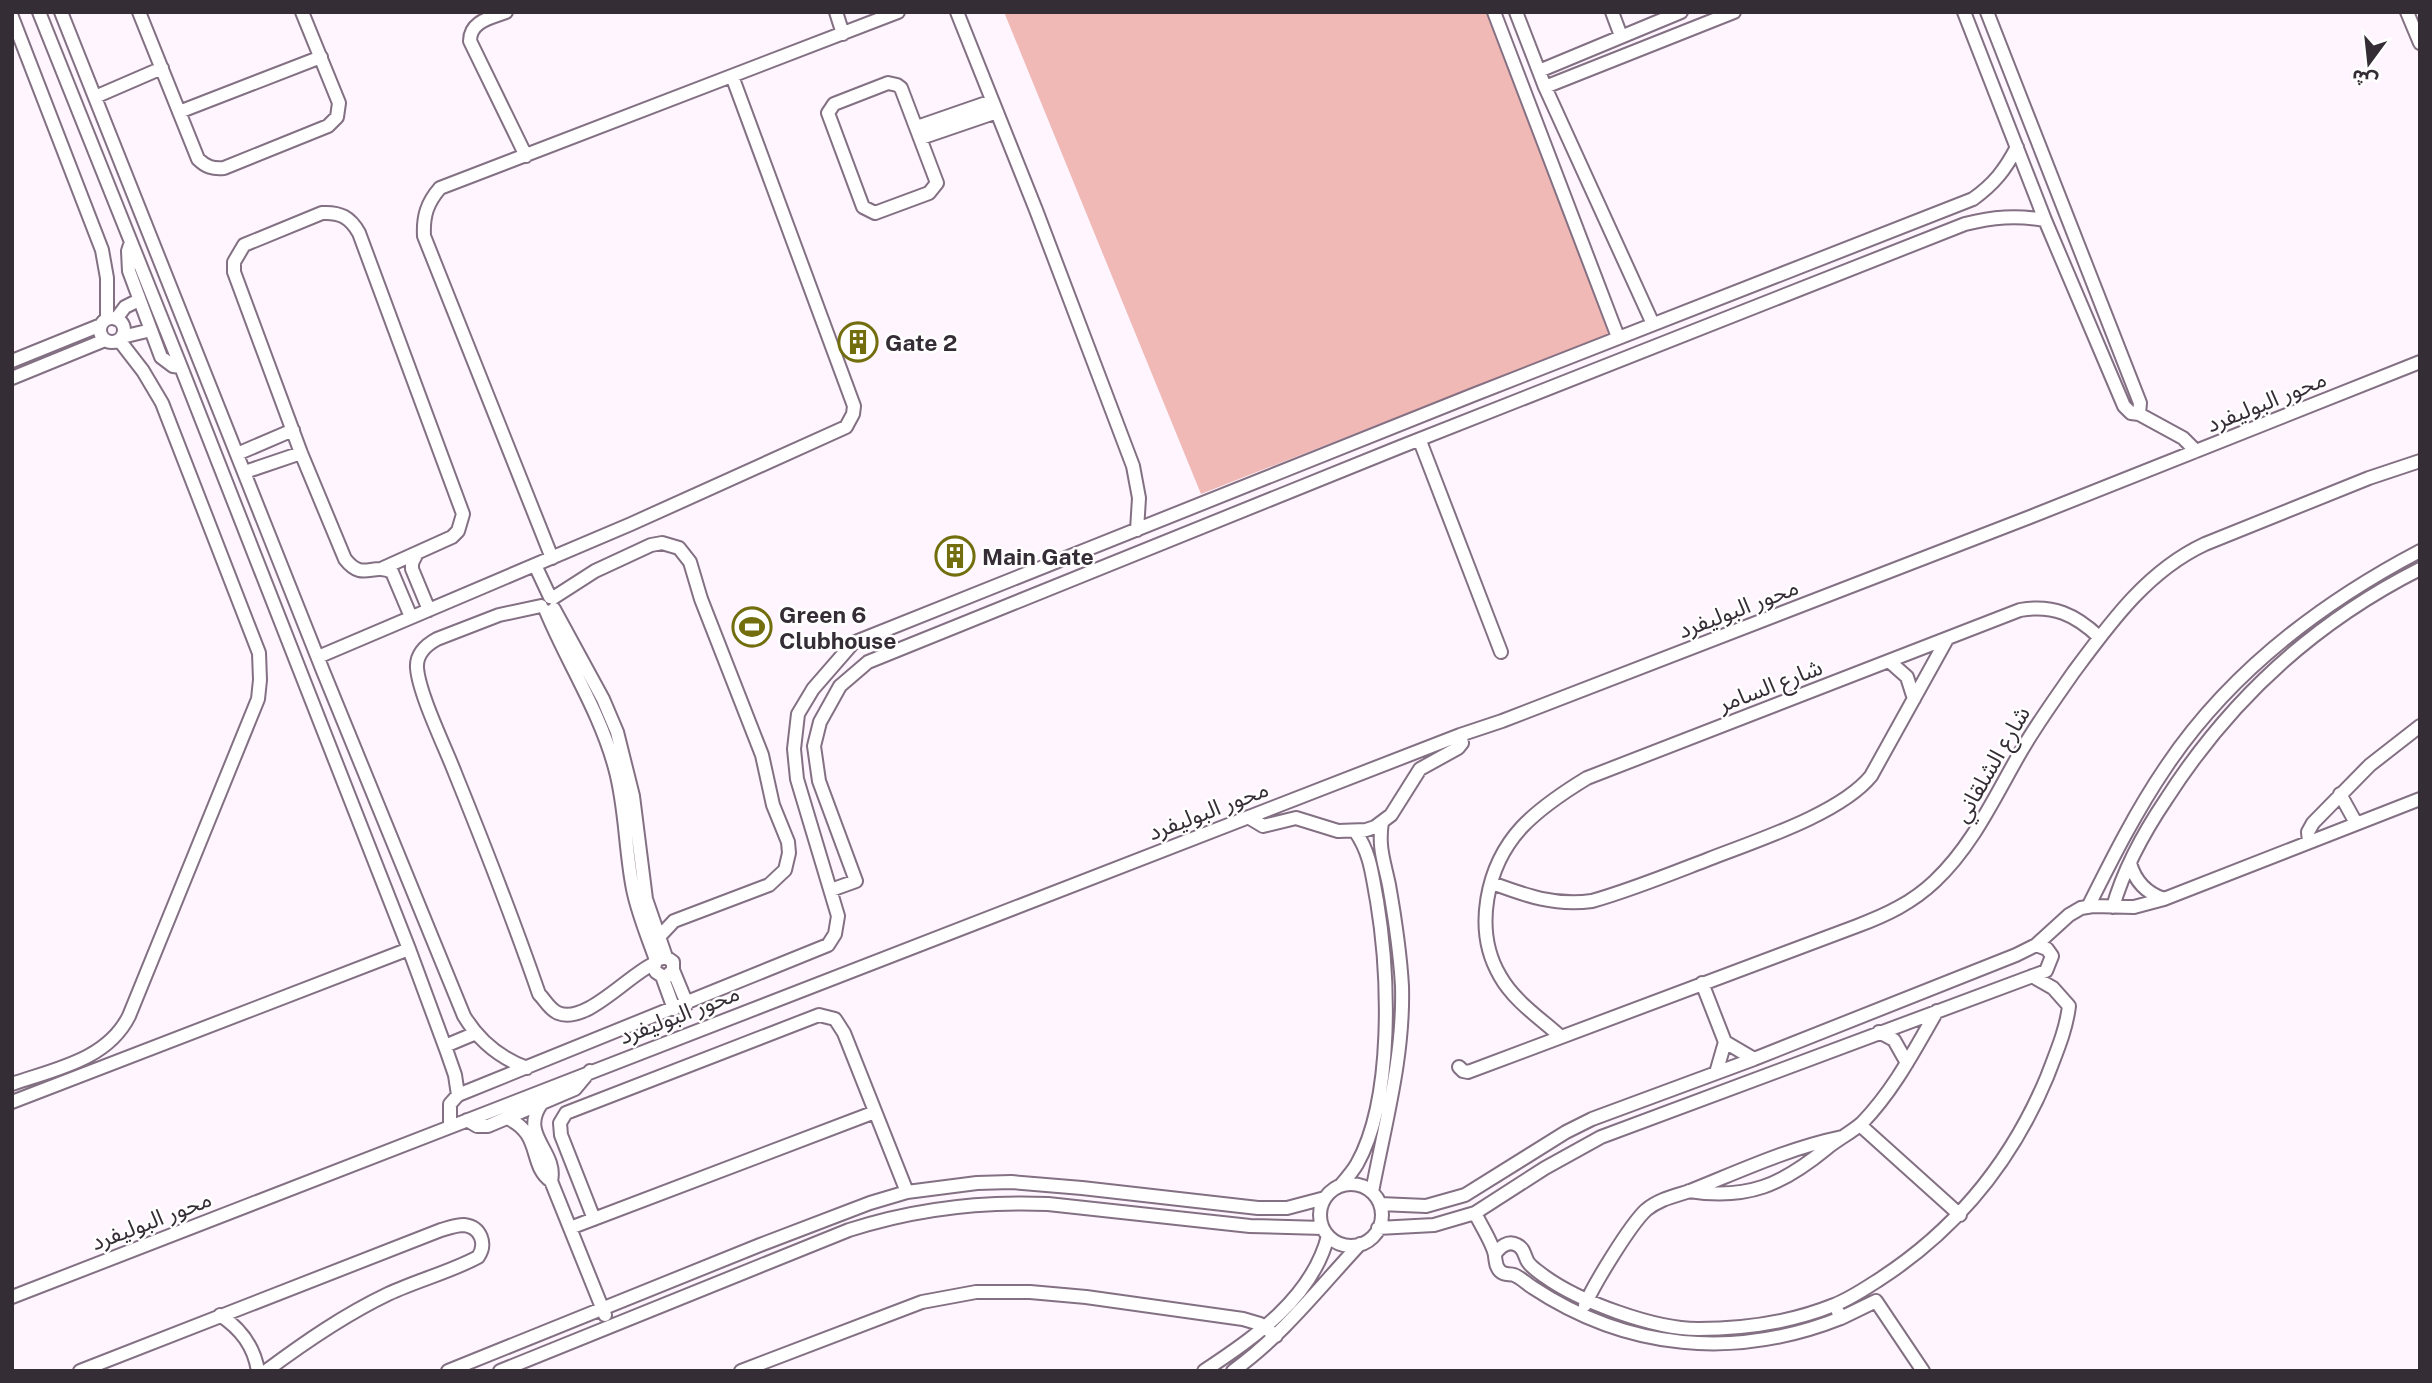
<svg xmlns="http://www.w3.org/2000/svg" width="2432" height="1383" viewBox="0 0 2432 1383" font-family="'Public Sans','Noto Sans Arabic',sans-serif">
  <rect width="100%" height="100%" fill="#fef5fe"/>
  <path fill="#f0b9b6" d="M1004,12H1487L1611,333L1201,494Z"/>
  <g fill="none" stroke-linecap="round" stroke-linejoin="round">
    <g stroke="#837083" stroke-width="16">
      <path id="minor" d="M39,12L181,367L409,949L447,1052L455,1075L458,1095
        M61,12L323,671L464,1016C479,1041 500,1058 527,1068
        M139,12L198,159C206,167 213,169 224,168L328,126L337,117L339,103L302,12
        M506,12C491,18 470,21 470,41L526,156
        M836,12L843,34
        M957,12L1036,210L1133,466L1139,498L1137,530
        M1494,12L1618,337
        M1516,12L1545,87L1653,324
        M1612,12L1621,36
        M1964,12L2045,220L2124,406L2131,413L2139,414L2183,438L2196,451
        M1987,12L2140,403L2139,414
        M2407,12L2420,43
        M12,17L102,250L107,278V319
        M1539,71L1681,12
        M888,83L897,85L901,88L937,183L929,193L875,213L863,207L828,113L834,104Z
        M1545,87L1734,12
        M95,97L162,68
        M179,112L321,57
        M917,127L992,101
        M921,138L997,112
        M131,242L128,251L129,271L161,357L173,366L181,367
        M100 330a12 12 0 1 1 24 0a12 12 0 1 1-24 0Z
        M116,319L125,307L139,300
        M122,337L151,330
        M12,361L101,325
        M12,378L105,340
        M1420,441L1501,652
        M237,454L293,430
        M245,472L301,453
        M417,553L412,563V569L429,610
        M552,558L424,236C423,216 427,203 440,188L898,12
        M535,565L550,597
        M381,569L452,537L458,531L463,514L359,233C350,217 340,212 322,213L244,245L234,262V272L301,453L345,559C363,582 372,562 392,572L411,617
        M553,598L595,571L651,545L662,543L679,548L690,562L701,599L762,755L773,805L788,842L789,853L785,870L769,885L674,921L658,938
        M541,606L499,615L437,639C426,645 416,654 417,668C419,694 445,747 455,773C485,847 513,919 539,994C546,1001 549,1009 558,1013C586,1025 629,974 655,963
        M554,609L603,699L617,732L633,796L646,899L666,957
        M546,611C568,664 600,712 615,768C626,807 625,849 633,889C638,914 648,937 656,960
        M318,657L631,524L846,427L853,414L854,406L732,76
        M1889,661L1907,677L1914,699
        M2340,794L2356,823
        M1248,817L1263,826L1296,818L1338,831L1366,830L1375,827L1391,815L1420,769L1458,748L1462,743L1460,735
        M2309,842L2308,832L2313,823L2370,765L2420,726
        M2130,863C2135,881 2146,893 2164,899
        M1492,883C1527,896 1555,906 1592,901C1631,890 1670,874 1709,859C1755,841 1840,814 1871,776L1947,639
        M831,890L856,881L819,781L814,746L820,722L840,686L868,662L1400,447L1965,224C1993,217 2016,215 2045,220
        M2088,907C2112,859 2136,811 2166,767C2229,673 2321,603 2420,551
        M2113,907C2124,868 2144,832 2167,798C2230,700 2315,622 2420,569
        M673,970L687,1004
        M662,976H667L673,970V962L666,957L656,960L654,968L656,972L662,976L674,1009
        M1702,983L1725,1042L1716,1073
        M1879,1032L1894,1040L1907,1063
        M1561,1037C1540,1018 1514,1001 1500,976C1473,930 1486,866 1522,827C1541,807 1564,792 1587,778L2020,610C2053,604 2076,615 2099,637
        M1725,1042L1754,1059
        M445,1046L476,1033
        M1459,1067L1463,1071L1468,1072L1857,926C1886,915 1912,903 1935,881C1973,845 1994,798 2020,753C2036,725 2055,699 2073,673C2110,623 2147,571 2205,544L2369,478L2420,461
        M12,1084C55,1069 107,1060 129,1016L258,699L260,680L259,653L162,403L143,371L119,340
        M12,1102L409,949
        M542,1103C518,1135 558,1151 551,1181
        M507,1118C543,1134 528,1165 551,1181L605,1315
        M467,1120L477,1126H488L575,1089L590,1071
        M1860,1125L1960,1215
        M450,1126V1104L458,1095L828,945L835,934L838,916L797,779L794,749L798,714L813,689L853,643L1473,395L1973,199C1994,184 2005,170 2017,147
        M1320 1215a31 31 0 1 1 62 0a31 31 0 1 1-62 0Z
        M1341,1185C1347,1178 1353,1171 1357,1164C1394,1098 1389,974 1377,901C1372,875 1371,854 1355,831
        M1689,1191C1748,1200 1782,1185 1827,1148C1838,1139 1852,1132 1862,1123C1894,1090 1915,1049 1937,1011
        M1372,1192C1385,1123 1404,1057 1402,986C1400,952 1395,919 1389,885C1384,861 1378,847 1382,822
        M1380,1204L1426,1206L1465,1195L1566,1132L1592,1119L1754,1059L2016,955L2036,945L2069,915L2081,908L2093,906L2134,907L2164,899L2420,799
        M1475,1213C1480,1224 1494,1245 1495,1256C1496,1262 1495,1266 1500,1271C1505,1276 1509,1273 1514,1275C1520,1277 1527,1284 1532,1287C1627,1350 1735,1360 1841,1318
        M594,1219L561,1135L560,1123L566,1113L819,1015L835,1019L844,1033L907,1192
        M570,1228L875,1112
        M1378,1228L1434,1225L1475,1213L1545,1168L1601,1137L2046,971L2052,956L2047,949L2036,945
        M1495,1254C1500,1247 1508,1240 1517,1245C1525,1249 1524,1256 1528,1262C1531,1267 1539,1272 1544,1276C1580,1302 1654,1329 1698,1329C1743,1329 1792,1322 1834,1305C1850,1299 1866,1288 1880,1279C1957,1229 2012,1161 2047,1077C2056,1053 2066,1031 2069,1006L2053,988L2032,976
        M12,1297L1460,735L1502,721L2030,517L2420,362
        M1585,1305C1594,1284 1630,1225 1646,1210C1659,1199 1675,1196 1690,1191C1740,1171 1789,1148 1842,1137
        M1838,1312L1841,1318L1876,1301L1923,1371
        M220,1315C241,1329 254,1346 258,1371
        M80,1371L441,1230C448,1228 456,1225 464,1225C481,1227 487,1244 478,1257C450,1272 418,1280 388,1294C344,1315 305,1342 266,1371
        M448,1371L760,1245L870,1203L907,1192L977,1183L1011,1182L1082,1188L1258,1208H1287L1325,1198
        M500,1371L849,1230C914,1209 980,1201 1048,1204L1250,1226L1323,1228
        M741,1371L922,1302L976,1292H1030L1086,1297L1243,1319L1260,1324L1276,1336
        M1204,1371C1255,1337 1312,1298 1328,1236
        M1233,1371C1283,1335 1318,1289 1360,1244"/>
    </g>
    <use href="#minor" stroke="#fff" stroke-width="12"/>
  </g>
  <defs>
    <g id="building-ring" transform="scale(2.0125)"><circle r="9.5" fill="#fff" stroke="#726e0d" stroke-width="1.5"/><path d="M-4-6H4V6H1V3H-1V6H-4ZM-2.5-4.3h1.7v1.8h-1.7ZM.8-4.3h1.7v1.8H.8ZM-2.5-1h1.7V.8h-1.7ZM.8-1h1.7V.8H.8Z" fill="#726e0d"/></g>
    <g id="stadium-ring" transform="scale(2.0125)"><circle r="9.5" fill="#fff" stroke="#726e0d" stroke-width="1.5"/><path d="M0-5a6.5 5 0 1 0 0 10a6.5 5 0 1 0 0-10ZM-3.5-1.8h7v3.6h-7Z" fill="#726e0d"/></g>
  </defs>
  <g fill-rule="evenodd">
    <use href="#building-ring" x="858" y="342"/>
    <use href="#building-ring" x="955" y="556"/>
    <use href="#stadium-ring" x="752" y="627"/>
  </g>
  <g text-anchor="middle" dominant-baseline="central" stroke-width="5" stroke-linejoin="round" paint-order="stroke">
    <g font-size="23" font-weight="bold" fill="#352d35" stroke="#fff" text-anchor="start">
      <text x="885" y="342">Gate 2</text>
      <text x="982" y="556">Main Gate</text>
      <text x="779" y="614">Green 6<tspan x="779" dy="26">Clubhouse</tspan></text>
    </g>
    <g font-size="23" fill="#352d35" stroke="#fff">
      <text transform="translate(2266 401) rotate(-22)">محور البوليفرد</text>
      <text transform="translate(1738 608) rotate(-21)">محور البوليفرد</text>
      <text transform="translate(1770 685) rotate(-21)">شارع السامر</text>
      <text transform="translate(1991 764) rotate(-60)">شارع الشلقاني</text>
      <text transform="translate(1208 810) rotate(-21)">محور البوليفرد</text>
      <text transform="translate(679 1014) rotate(-21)">محور البوليفرد</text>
      <text transform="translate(151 1220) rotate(-21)">محور البوليفرد</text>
    </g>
  </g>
  <rect width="2432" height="1383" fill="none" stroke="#352d35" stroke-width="28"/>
  <g transform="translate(2369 63) rotate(195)" stroke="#ffffff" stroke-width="5" paint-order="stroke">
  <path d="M0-5L12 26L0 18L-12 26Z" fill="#352d35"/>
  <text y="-10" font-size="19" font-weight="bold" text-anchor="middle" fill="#352d35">ش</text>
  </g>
</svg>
